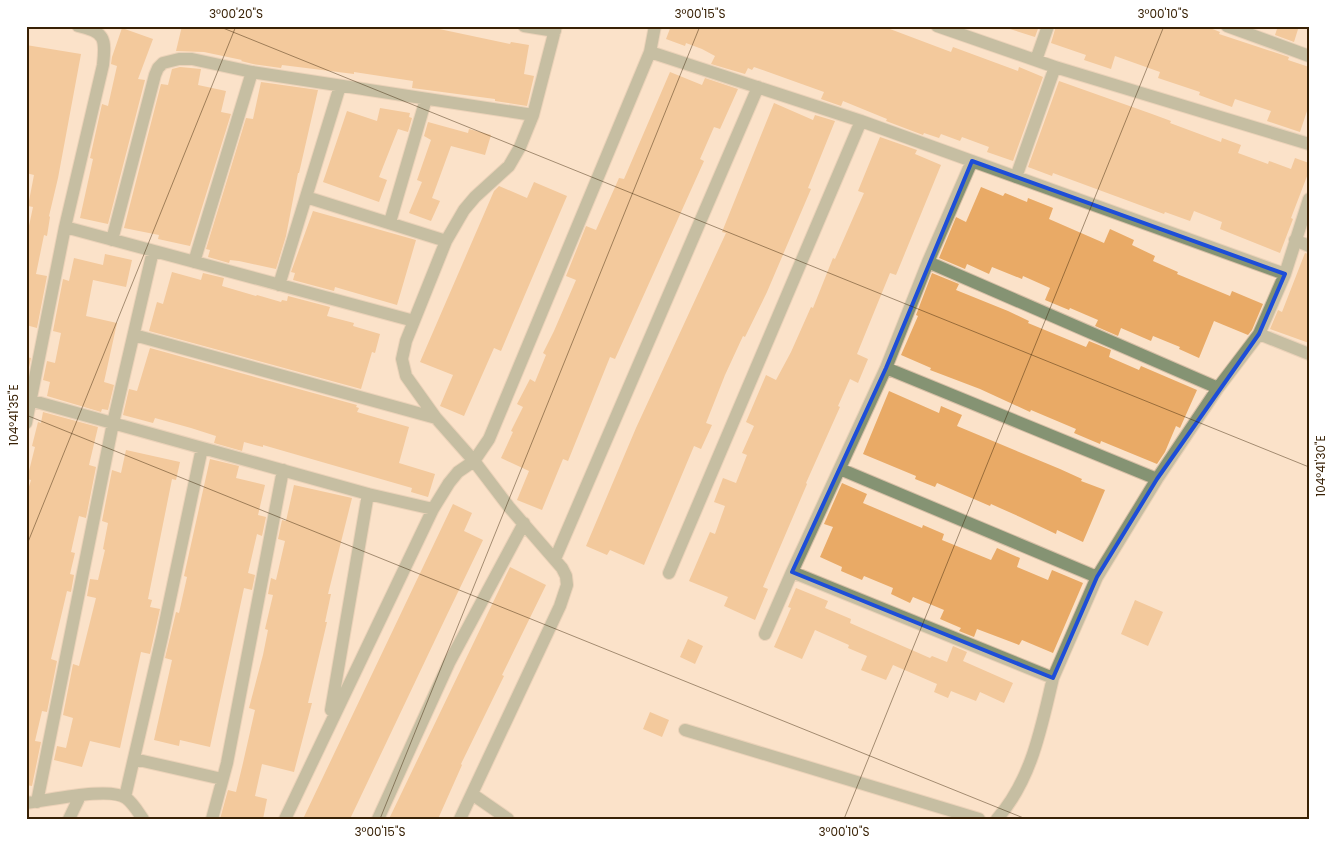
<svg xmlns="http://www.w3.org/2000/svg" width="1335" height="845" viewBox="0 0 1335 845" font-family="Poppins,sans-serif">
  <rect width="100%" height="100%" fill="#fbe2c9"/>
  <path fill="#e9aa66" d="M182,26H425L510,44L511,42L529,45L524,74L534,76L527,106L495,101V99L412,88L413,81L354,72V74L282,65L281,68L253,64L241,61L242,60L204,52L176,51Z
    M671,26H882L951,52L953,47L1018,71L1019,67L1043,77L1013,161L987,152L989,147L962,137L960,141L941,134L939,138L924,133L923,135L886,121L887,119L843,101L841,106L821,99L824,92L754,67L752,70L748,68L745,74L711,64L715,56L702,49L686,43L685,46L666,39Z
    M1010,26H1039L1035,37L1010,29Z
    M1056,26H1205L1220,32L1219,34L1289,57L1288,60L1309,67V105L1300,132L1267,121L1271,111L1235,99L1232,107L1199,95L1200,92L1158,78L1160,72L1115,56L1111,69L1084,60L1086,55L1051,43Z
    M1278,26H1299L1294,42L1275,35Z
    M122,28L153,39L138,79L145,80L108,224L80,218L93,159L90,158L102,104L108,106L117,66L111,64L112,57Z
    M26,45L81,54L58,178L49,216L50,217L47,236L44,235L36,274L47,276L37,328L26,325V240L33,207L28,206L34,175L26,173Z
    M180,67L201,69L198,85L226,91L221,112L231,114L190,246L158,239L159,235L124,228L161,84L168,85L172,69Z
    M670,72L702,85L705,78L738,89L720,129L714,127L700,159L704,161L615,359L610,357L568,461L563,459L542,510L517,500L529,471L501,458L513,432L511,431L523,407L517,404L530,379L535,382L546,355L543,353L554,331L576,280L566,276L586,226L596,230L619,178L624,179Z
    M1059,81L1152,114L1171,121L1170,123L1221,142L1222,138L1241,145L1238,153L1268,164L1269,161L1291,169L1295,158L1309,163V171L1291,218L1293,219L1280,253L1220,229L1222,222L1194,211L1190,221L1165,212L1164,214L1137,204L1053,173L1052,176L1028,167Z
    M261,82L318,90L299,173H298L286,236L276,269L239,261L230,260L229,263L208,257L210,250L206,249L246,118L253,119Z
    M774,103L813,120L815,115L835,121L808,188L811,189L767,292L745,337L743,336L725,375L706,423L712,425L701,449L694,446L644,565L610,550L607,555L586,546L636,428L726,233L722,232Z
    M380,108L410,113L409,117L412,118L408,132L398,129L379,177L387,180L379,202L323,182L347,111L377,121Z
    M428,122L468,133L469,129L491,135L485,155L451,146L432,198L440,201L431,221L409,213L422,182L417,180L431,140L424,136Z
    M880,137L917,150L915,154L941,165L896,275L890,273L857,354L868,359L858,383L850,379L838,406L840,407L806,483L807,484L763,587L768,589L755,620L724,606L728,597L689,581L710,532L715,534L725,506L714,502L723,478L736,483L747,455L742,453L754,426L746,422L766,375L776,380L791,352L811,307L813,308L833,258L835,259L864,193L858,191Z
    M534,182L567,196L501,351L494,348L464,416L440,406L453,375L420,362L494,191L499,186L527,198Z
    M981,187L1003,196L1005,193L1027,202L1028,198L1053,208L1049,219L1104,243L1110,229L1134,240L1132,245L1155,256L1153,261L1178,272L1177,274L1230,296L1232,291L1263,304L1252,330L1248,335L1214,321L1199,358L1179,349L1180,347L1153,336L1151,341L1121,328L1118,336L1095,326L1098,320L1070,308L1069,310L1045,300L1050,288L1023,276L1022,279L992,267L989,274L967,264L965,269L939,258L956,217L966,222Z
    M313,211L416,240L397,305L335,287L334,291L293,280L295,273L291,272Z
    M1305,253L1309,254V343L1270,329L1278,310L1282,312Z
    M105,254L132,260L126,287L93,280L86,316L117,323L104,382L114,385L108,410L102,409L101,412L47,396L50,382L43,380L47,361L55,363L61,333L53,331L63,279L69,281L74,258L103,265Z
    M172,272L201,280L203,273L224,278L222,286L256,296L257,295L281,302L282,300L287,301L288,296L330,307L327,316L354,323L353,326L380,334L375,353L372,352L361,389L149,331L157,302L163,304Z
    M932,273L959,284L956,290L1008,311L1029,321L1028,323L1086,347L1089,341L1111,350L1109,357L1139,370L1141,366L1197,390L1180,428L1176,426L1165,452L1157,464L1101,441L1100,444L1074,433L1076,429L1031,410L1030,412L980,389L930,370L931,368L901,355L918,316L916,315Z
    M150,348L357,405L356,407L359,408L357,412L409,427L399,463L435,474L428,497L411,492L412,488L263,445V447L244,442L242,451L214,443L216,436L191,428L155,418L153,423L123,415L129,389L137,391Z
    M26,357L31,358L27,377H26Z
    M889,391L939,413L941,406L962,415L957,426L1060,469L1082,479L1081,481L1105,490L1083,542L1057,530L1056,534L1020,517L991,504L990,506L937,483L935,487L915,479L916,476L863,454Z
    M43,412L98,427L89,465L96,467L86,518L79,516L71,552L75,553L70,574L74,575L71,592L67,591L51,659L57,661L47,712L42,711L35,741L41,742L32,786L26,785V497L31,480L27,479L35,447L32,446L38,422L41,423Z
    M126,450L180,462L176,480L172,479L148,599L152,600L150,607L160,609L150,654L141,652L120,748L90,741L82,767L54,760L57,746L66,748L73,718L63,715L73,664L79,666L96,598L87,596L90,579L98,580L105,550L103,549L108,523L102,521L112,470L121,473Z
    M210,459L239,466L236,478L265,485L258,515L266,517L262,536L257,534L248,573L255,575L252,590L244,588L210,747L180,740L179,746L154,740L172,660L165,658L176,612L179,613L187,577L184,576Z
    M842,483L867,494L863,503L922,528L923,525L944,534L942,540L991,560L997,548L1020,558L1017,567L1048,580L1052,570L1083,583L1053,653L1022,640L1019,645L977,629L974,637L959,631L961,628L940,619L944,610L913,597L910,603L891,594L893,588L864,576L862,580L841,571L842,567L820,557L833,527L824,524Z
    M294,485L352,498L328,594H331L325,622H327L308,703H312L294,772L262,764L255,796L267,799L263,819H220L228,790L236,792L243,763L255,710L249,708L263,655L268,630L265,629L273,595L268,594L271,578L276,580L285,541L278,539L282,520L286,521Z
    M453,504L472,513L464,531L483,540L445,619L350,819H303Z
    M510,567L546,585L502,675L504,676L461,764L462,765L438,819H389Z
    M796,588L828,601L825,608L851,619L850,623L930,658L932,656L947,662L953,646L967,652L963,661L1013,683L1004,703L980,692L976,701L951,691L948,698L934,692L937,684L893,665L886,680L861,670L867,656L848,648L849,645L815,630L802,659L774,647L791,608L788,607Z
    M1135,600L1163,612L1148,646L1121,634Z
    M688,639L703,646L695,664L680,657Z
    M650,712L669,720L662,737L643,729Z"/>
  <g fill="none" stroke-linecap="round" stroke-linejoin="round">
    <g stroke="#d8bfa6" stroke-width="14">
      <path id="street" d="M524,26L555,31
        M937,26L1055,67L1309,144
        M1227,26L1309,56
        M650,52L861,121L1285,274
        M1036,60L1048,26
        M972,161L928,262L886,368L792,572L1053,678L1097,577L1157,479L1218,388L1259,334L1285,274L1309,199
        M1016,177L1055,67
        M306,197L446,241
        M390,222L426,99
        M65,227L414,321
        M112,240L155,75L158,68L163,63L179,59H192L252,72L533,115
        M1295,240L1309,246
        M194,262L252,72
        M928,262L1218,388
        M279,285L340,86
        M1259,334L1309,354
        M134,335L436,418
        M886,368L1157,479
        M26,399L368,494L433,509
        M26,423L65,227L103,65C106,38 105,32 78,26
        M840,469L1097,577
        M555,559L758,87
        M669,573L861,121
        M765,634L792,572
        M331,710L368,494
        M685,730L979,819
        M134,759L222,779
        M472,794L508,819
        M125,797L162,637L202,448
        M37,802L113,423L153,251
        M26,803C48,801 109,786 126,798C133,803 138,812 143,819
        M69,819L80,796
        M212,819L227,763L283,470
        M285,819L433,509L449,483L458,472L474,461L489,439L650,52L655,26
        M378,819L449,663L524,523
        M460,819L560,606L567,585L566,576L562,568L509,507L474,461L436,418L406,376L402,359L406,341L446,241L464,210L475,197L509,166L520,147L533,115L556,26
        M997,819C1032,779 1041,728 1053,678"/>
    </g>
    <use href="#street" stroke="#859373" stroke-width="12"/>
  </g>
  <path d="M0 0H1335V845H0ZM972,161L1285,274L1259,334L1157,479L1097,577L1053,678L792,572L886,368Z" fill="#fbe2c9" fill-opacity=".55" fill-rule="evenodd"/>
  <path fill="none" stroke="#1d4ed8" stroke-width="4" stroke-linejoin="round" d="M972,161L1285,274L1259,334L1157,479L1097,577L1053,678L792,572L886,368Z"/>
  <path fill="none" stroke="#382105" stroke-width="1" stroke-opacity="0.45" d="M218,26L1309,467M26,415L1026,819M26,547L236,26M380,819L700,26M844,819L1164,26M1307,819L1309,815"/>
  <rect width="1335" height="845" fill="none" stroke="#ffffff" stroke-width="55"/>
  <rect x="28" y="28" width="1280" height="790" fill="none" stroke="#382105" stroke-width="2"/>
  <g font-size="12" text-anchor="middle" fill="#382105">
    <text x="236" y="18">3°00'20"S</text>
    <text x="700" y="18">3°00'15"S</text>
    <text x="1163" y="18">3°00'10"S</text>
    <text transform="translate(14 415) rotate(-90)" y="4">104°41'35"E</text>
    <text transform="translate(1321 466) rotate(-90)" y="4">104°41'30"E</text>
    <text x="380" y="836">3°00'15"S</text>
    <text x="844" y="836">3°00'10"S</text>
  </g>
</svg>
